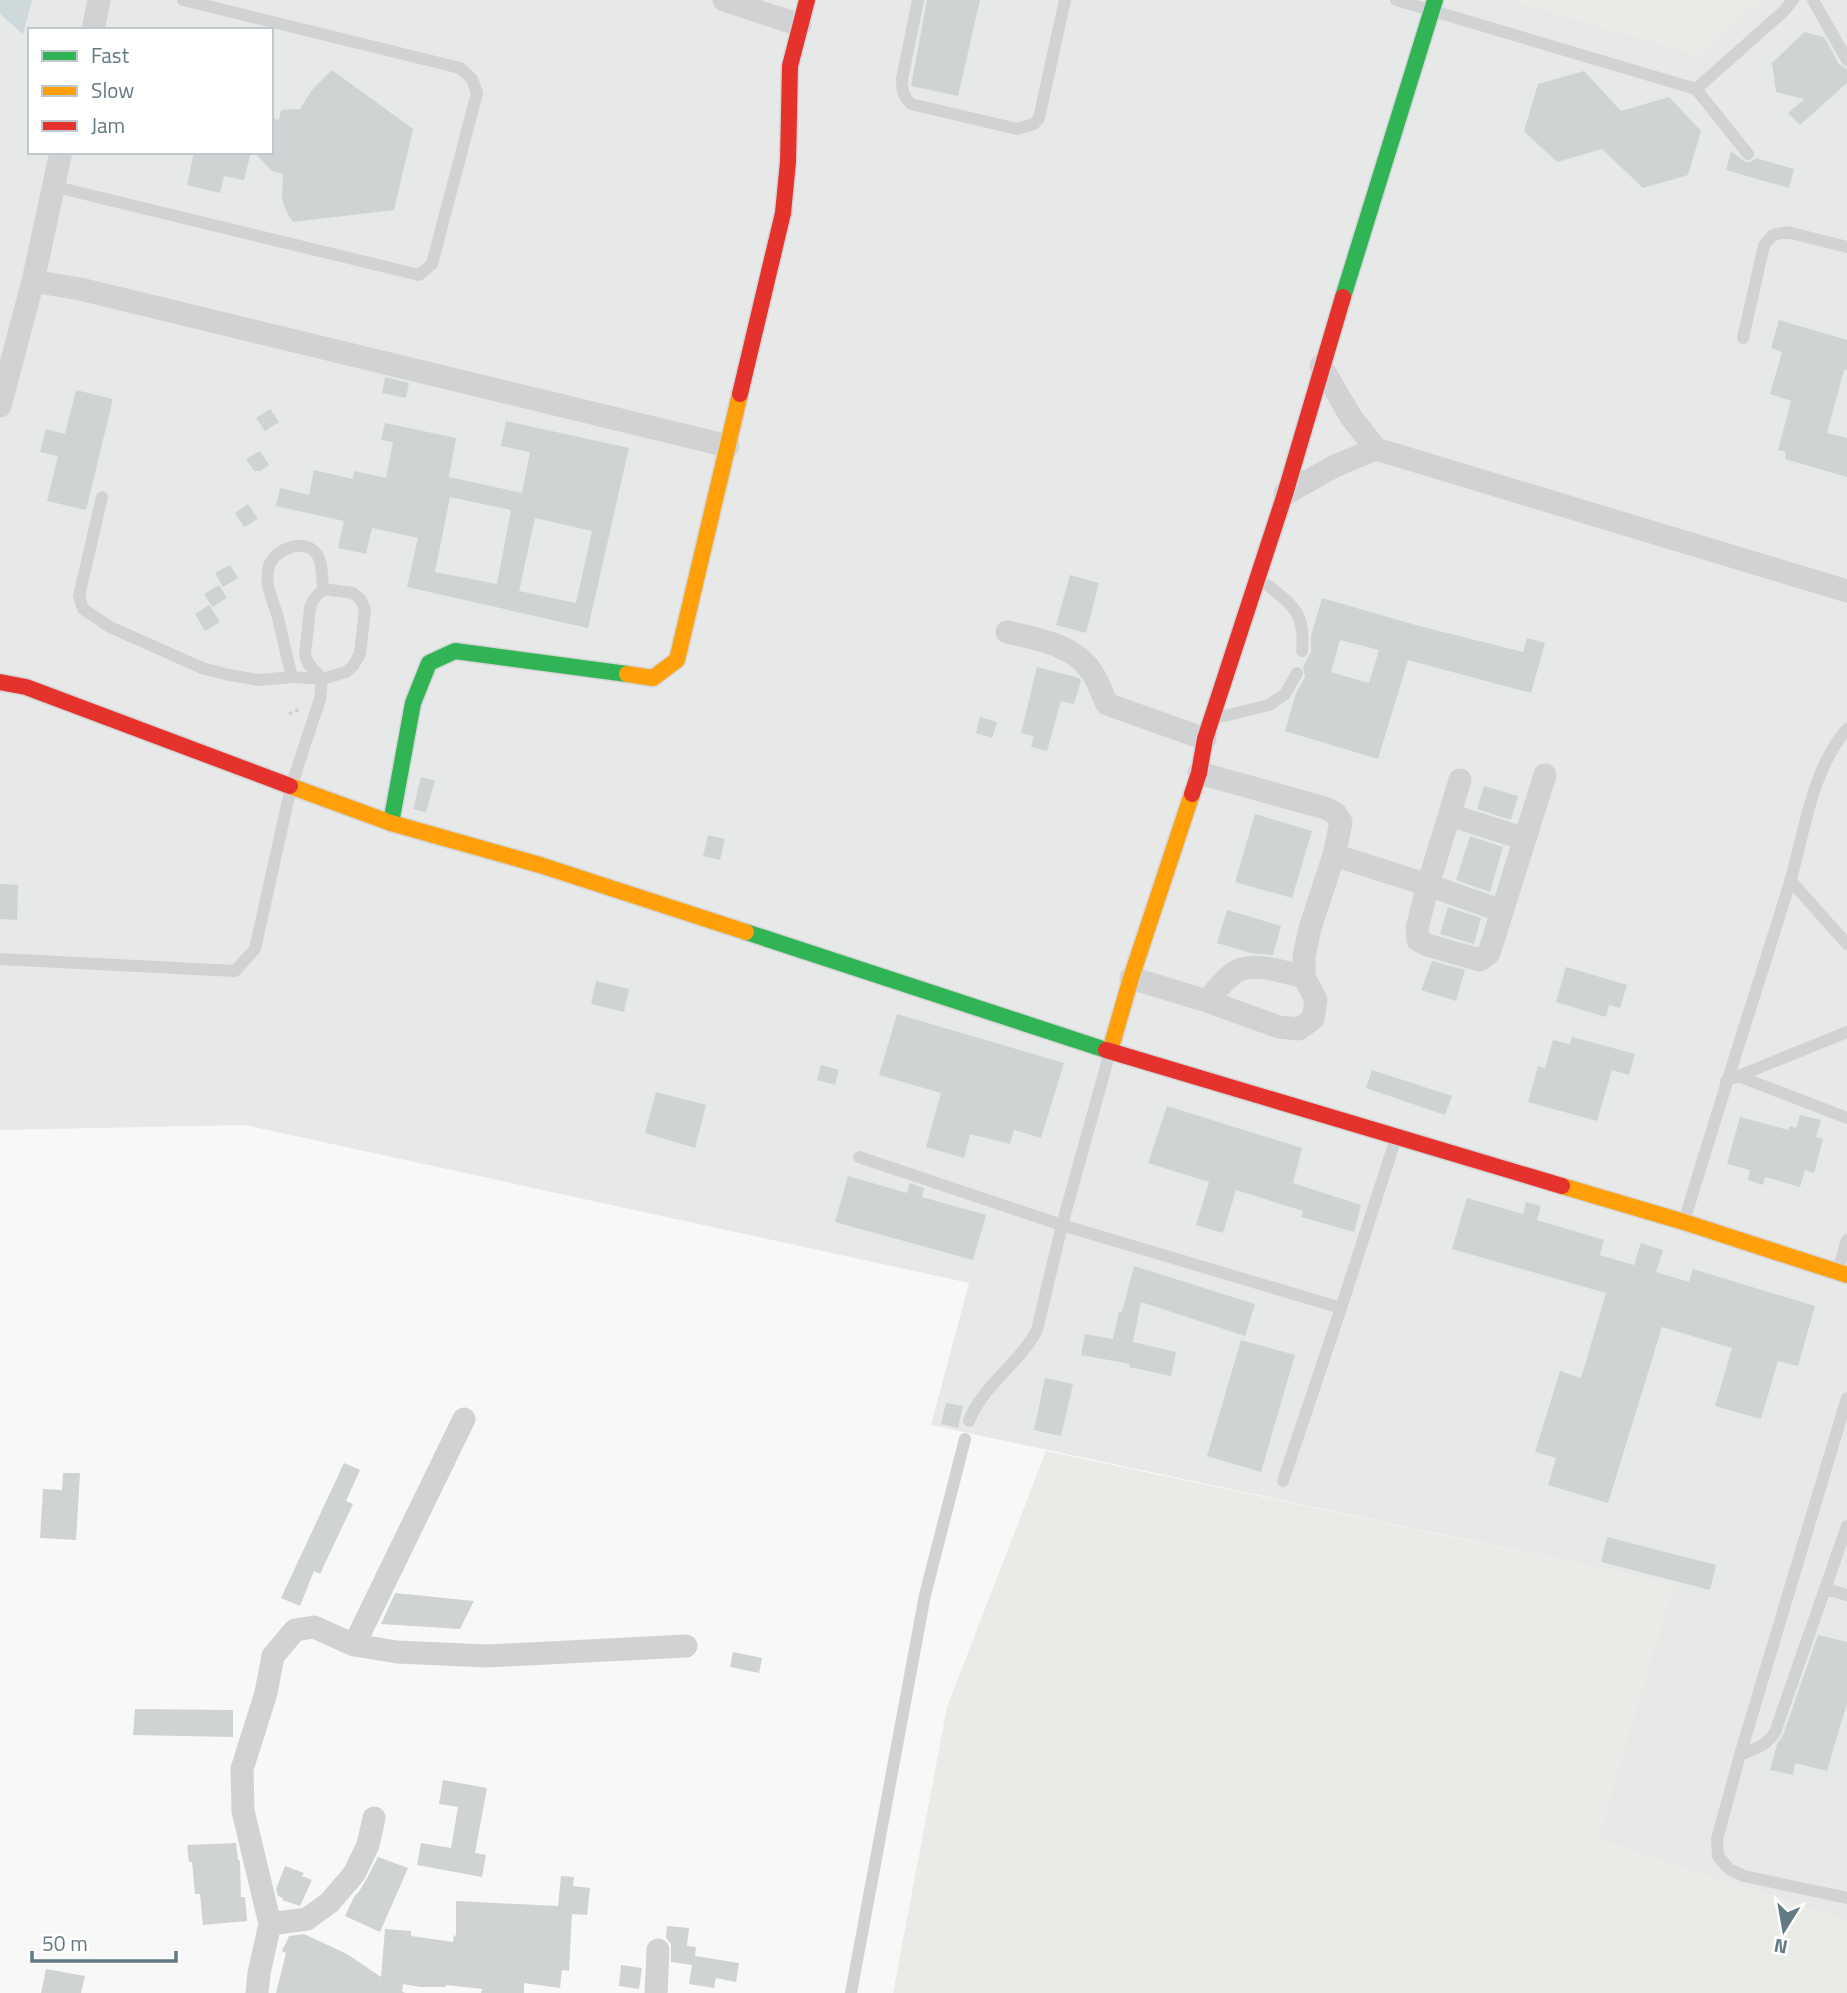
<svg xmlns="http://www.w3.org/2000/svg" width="1847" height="1993" viewBox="0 0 1847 1993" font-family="'Titillium Web',sans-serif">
  <rect width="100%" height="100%" fill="#f8f8f8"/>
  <path fill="#e7e9e9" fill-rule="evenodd" d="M0,0H1847V1922L1597,1839L1673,1584L931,1425L969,1283L245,1125L0,1130ZM30,30H271V152H30Z"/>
  <path fill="#e9ece6" d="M1509,0H1761L1697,55Z
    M1046,1451L1674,1584L1597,1839L1847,1920V1993H893L947,1707Z"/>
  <path fill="#ced9db" d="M0,0H32L23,34L0,14Z"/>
  <path fill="#d0d3d3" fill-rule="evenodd" d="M927,0H980L958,96L911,86Z
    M1804,32L1824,37L1839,64L1847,69V83L1800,125L1788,113L1804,99L1776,92L1772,63Z
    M332,70L413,129L394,210L293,222L287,213L282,199L283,174L272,171L254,152H271V118L279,120L281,110L300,109L312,90Z
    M1584,71L1621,111L1669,97L1701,131L1688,175L1643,188L1602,149L1557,162L1524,131L1538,84Z
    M1731,151L1745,162H1750L1756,158L1794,169L1789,188L1726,170Z
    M194,152H251L244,180L224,176L220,193L187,185Z
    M1779,320L1847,340V370H1844L1827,433L1847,438V477L1785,459L1786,452L1778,450L1791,401L1770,394L1782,352L1771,348Z
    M385,377L409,383L406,398L382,393Z
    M76,390L113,399L86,510L47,501L58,456L40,452L46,429L65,434Z
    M270,409L279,422L265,431L256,418Z
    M506,421L629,448L588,628L407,587L418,538L372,528L366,554L338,548L344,521L276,506L280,488L309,495L314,470L353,479L354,471L386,478L393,442L381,440L385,423L456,438L449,477L522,493L530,452L501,446ZM450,497L511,510L497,584L435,572ZM535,518L592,531L576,603L519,591Z
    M260,451L269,465L260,471H254L246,459Z
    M248,504L258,519L244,527L235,513Z
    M230,565L238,578L223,587L215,573Z
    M1070,575L1099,583L1086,633L1056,625Z
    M219,585L227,598L212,607L204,594Z
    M1322,598L1419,626L1523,652L1527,638L1545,643L1531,693L1408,660L1378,759L1285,731L1296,693L1305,677L1303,667L1311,652V636ZM1340,640L1379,650L1369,683L1331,672Z
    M209,605L220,622L205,631L195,614Z
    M1037,667L1079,678L1081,681L1074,704L1061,701L1047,751L1031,747L1034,736L1021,733Z
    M980,717L997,722L992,738L976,733Z
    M421,777L435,781L426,812L413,809Z
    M1484,786L1518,796L1511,820L1477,809Z
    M1255,814L1312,831L1292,898L1235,882Z
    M708,835L725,839L720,860L703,856Z
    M1470,836L1503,847L1490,892L1456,880Z
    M0,884L18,885L17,920L0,919Z
    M1448,907L1481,918L1474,944L1440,934Z
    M1227,910L1281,926L1273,955L1251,953L1217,943Z
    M1432,961L1465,970L1456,1001L1421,990Z
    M1566,967L1627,985L1620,1008L1609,1005L1606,1017L1556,1002Z
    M596,981L629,989L624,1012L591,1004Z
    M897,1014L1064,1063L1041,1138L1014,1130L1010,1144L970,1134L964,1158L926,1147L941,1093L879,1075Z
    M1572,1037L1635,1054L1629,1075L1612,1070L1597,1121L1528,1102L1538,1066L1545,1068L1553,1040L1570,1044Z
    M821,1065L839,1070L835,1085L817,1080Z
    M1372,1070L1452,1096L1445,1115L1366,1088Z
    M656,1092L706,1105L695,1148L645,1133Z
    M1167,1106L1302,1148L1293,1183L1361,1205L1354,1232L1301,1217L1303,1211L1236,1190L1223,1233L1196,1225L1209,1182L1148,1163Z
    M1800,1115L1821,1120L1816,1137L1823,1139L1814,1173L1805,1170L1800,1187L1765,1177L1763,1185L1748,1180L1750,1170L1727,1164L1740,1117L1788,1130L1790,1126L1796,1128Z
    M848,1176L907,1193L910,1183L924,1188L922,1197L986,1215L973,1260L835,1222Z
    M1467,1198L1523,1214L1526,1202L1541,1206L1537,1220L1604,1240L1600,1255L1634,1265L1641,1243L1663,1250L1656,1272L1689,1282L1693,1269L1815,1306L1798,1366L1778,1361L1761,1419L1715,1406L1732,1348L1662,1327L1608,1503L1548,1485L1556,1458L1535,1452L1560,1371L1581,1378L1606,1293L1452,1249Z
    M1134,1266L1255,1304L1245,1336L1141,1302L1133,1342L1176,1352L1171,1376L1129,1367L1130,1364L1081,1355L1085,1334L1113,1339L1119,1312H1122Z
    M1241,1340L1295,1355L1261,1472L1207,1456Z
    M1045,1378L1073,1384L1061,1436L1034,1430Z
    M946,1403L963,1406L958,1428L941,1424Z
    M344,1463L360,1470L346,1501L353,1504L320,1574L314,1571L300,1606L281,1598Z
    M63,1473H80L76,1540L40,1538L43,1489L62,1490Z
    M1607,1537L1716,1565L1710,1590L1601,1562Z
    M395,1593L474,1601L460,1629L381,1624Z
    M1818,1635L1847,1642V1703L1827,1771L1795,1763L1793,1775L1770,1770L1777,1744L1783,1735Z
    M733,1652L762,1658L759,1673L730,1667Z
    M135,1709L233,1710V1737L133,1735Z
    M443,1780L487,1788L475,1853L486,1855L482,1877L417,1865L421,1843L451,1848L458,1807L439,1804Z
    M236,1843L238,1860L240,1861L241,1897H245L247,1921L203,1925L200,1894H195L192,1862H189L187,1845Z
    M378,1857L408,1868L380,1932L345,1916L355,1895L358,1893L366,1880Z
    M285,1866L304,1873L302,1876L312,1880L300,1906L282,1900L283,1898L278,1896L276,1889Z
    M561,1876L574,1877L573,1886L590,1888L587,1915L572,1914L569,1971L562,1970L560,1988L524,1983V1993H481L482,1989L446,1985V1987H420L403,1984L402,1991L405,1993H276L286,1953L282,1951L289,1936L304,1934L347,1954L381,1977L385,1929L411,1931V1936L453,1942L454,1935L456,1936V1901L558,1906Z
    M667,1926L689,1928L687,1946L696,1947L695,1956L739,1963L736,1982L716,1978L714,1988L689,1984L692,1965L671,1962V1944L666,1938Z
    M621,1965L642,1968L639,1989L619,1986Z
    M46,1969L85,1976L81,1993H41Z"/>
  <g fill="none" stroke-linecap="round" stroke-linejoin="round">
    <g stroke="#d4d6d6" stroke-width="19">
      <path id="fast" d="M1343,297L1435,0
        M391,823L413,703L429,663L455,651L627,674
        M746,932L1106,1050"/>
    </g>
    <g stroke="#d4d6d6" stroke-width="19">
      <path id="slow" d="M627,674L653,678L677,660L740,394
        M290,786L391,823L540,865L746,932
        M1110,1051L1131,978L1192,794
        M1562,1186L1684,1222L1847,1275"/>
    </g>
    <g stroke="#d4d6d6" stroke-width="19">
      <path id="jam" d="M740,394L783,213L788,162L790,66L807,0
        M0,682L26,687L290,786
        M1192,794L1199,773L1205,739L1285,494L1343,297
        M1106,1050L1562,1186"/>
    </g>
    <path stroke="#cecfd0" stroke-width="3.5" stroke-dasharray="3.5 3.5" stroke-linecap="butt" d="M289,714L300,709"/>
    <path stroke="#d1d2d3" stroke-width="12" d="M918,0L902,79C902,89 903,97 911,104L1017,129L1034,124L1039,118L1065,0
      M1396,0L1696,89L1784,11L1793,0
      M1813,0L1847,60
      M1696,89L1748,154
      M52,186L419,275L432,264L477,93L472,79L460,68L183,0
      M1743,338L1764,245L1773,235L1787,232L1847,247
      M102,497L79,596L83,609L110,627L202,668L229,675L259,680L292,677L322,679
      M1261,580C1290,604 1306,609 1302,651
      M292,677C287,658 283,638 278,618C274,602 265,587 268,570C270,550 306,535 318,556C323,564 322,580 323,589
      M1216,718L1269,705L1285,694L1297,673
      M1790,880L1847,944
      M0,959L235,971L255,949L291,787L320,699L322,679L346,672L353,666L360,654L365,609L360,599L353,593L323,589L313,600L310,608L305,655L308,663L322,679
      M1738,1076L1847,1118
      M1726,1081L1847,1032
      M859,1157L1062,1225L1110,1052
      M1684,1222C1718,1108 1755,995 1790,882C1805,831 1811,771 1847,729
      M1838,1270L1847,1240
      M1847,1398L1740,1755L1717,1839L1718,1856L1729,1869L1744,1876L1847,1898
      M969,1421C983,1385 1020,1363 1037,1330L1062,1225L1341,1308L1396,1138
      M1283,1481L1341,1308
      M1826,1589L1847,1595
      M1740,1755C1754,1749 1767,1746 1775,1732L1847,1526
      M851,1993L925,1595L965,1439"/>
    <path stroke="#d1d2d3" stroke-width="23" d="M724,0L800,25
      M93,30L99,0
      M33,281L61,152
      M1321,366L1351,417L1376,449
      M0,406L33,281L80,289L728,446
      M1285,494L1335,466L1376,449L1847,591
      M1007,632C1038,639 1076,645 1093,674C1099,683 1102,694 1107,704L1205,739
      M1199,773L1325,808L1335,813L1341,822L1334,855
      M1460,780L1428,885L1502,911
      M1450,815L1525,839
      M1131,978L1207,1001L1279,1027L1299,1029L1313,1019L1316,1000L1304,977V957L1310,928L1334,855L1428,885L1417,928L1418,940L1427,945L1480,960L1489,953L1545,775
      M1207,1001C1216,991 1226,976 1239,970C1257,962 1286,973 1304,977
      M354,1645L464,1419
      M270,1924L243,1811L242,1769L266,1693L273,1656L295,1630L314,1627L354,1645L397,1652L487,1656L686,1646
      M257,1993L259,1973L270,1924L307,1919L329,1903L354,1874L368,1845L374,1818
      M656,1993L658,1950"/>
    <use href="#fast" stroke="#30b455" stroke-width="16"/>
    <use href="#slow" stroke="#ff9f0a" stroke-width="16"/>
    <use href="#jam" stroke="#e5322d" stroke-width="16"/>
  </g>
  <rect x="28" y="28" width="245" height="126" fill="#ffffff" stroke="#c0cace" stroke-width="2"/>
  <rect x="42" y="51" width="35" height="10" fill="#30b455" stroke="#c0cace" stroke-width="2"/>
  <text x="91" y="63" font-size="21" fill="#627a84">Fast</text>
  <rect x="42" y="86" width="35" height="10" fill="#ff9f0a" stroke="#c0cace" stroke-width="2"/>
  <text x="91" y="98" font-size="21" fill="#627a84">Slow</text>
  <rect x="42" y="121" width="35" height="10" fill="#e5322d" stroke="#c0cace" stroke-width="2"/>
  <text x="91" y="133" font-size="21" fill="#627a84">Jam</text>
  <g transform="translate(1784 1930) rotate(191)" stroke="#ffffff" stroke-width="5" paint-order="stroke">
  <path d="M0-5L12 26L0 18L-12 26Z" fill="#627a84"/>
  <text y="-10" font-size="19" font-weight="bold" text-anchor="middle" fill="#627a84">N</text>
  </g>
  <path d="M32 1951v10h144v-10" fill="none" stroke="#627a84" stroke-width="3.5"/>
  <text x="42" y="1951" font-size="21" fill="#627a84" stroke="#ffffff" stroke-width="5" paint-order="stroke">50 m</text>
</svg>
